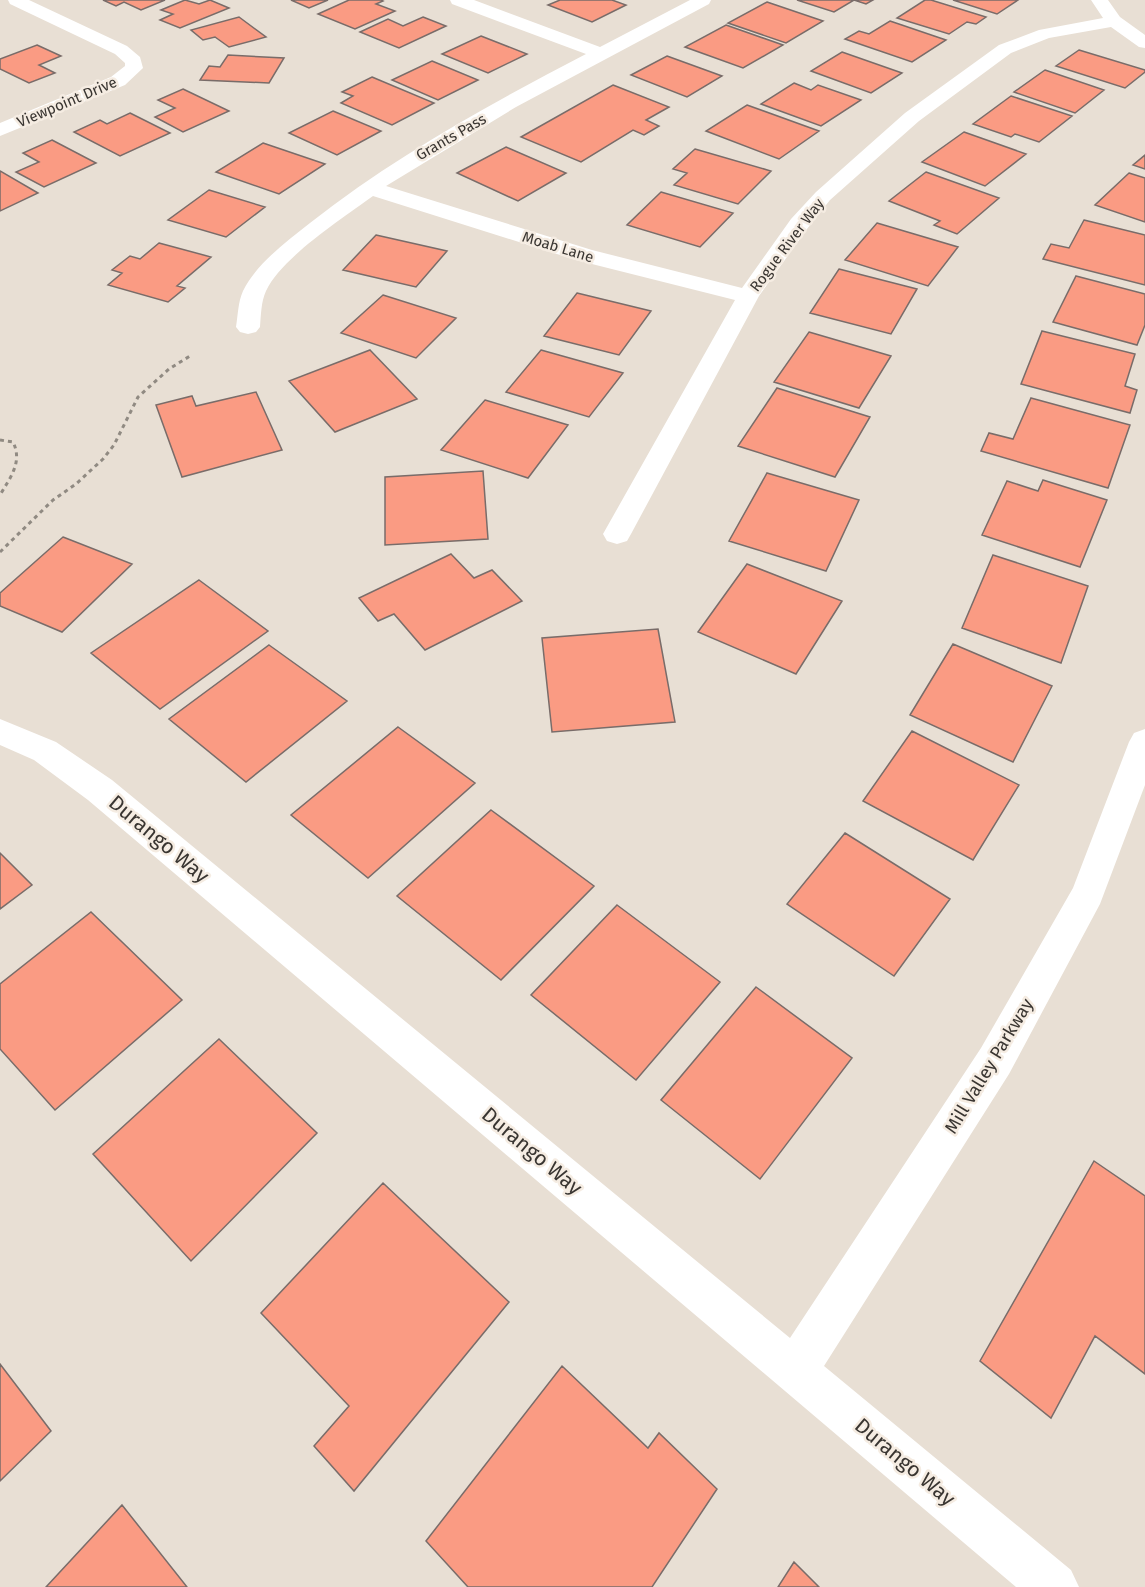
<svg xmlns="http://www.w3.org/2000/svg" width="1145" height="1587" viewBox="0 0 1145 1587" font-family="'Fira Sans',sans-serif">
  <rect width="100%" height="100%" fill="#e8dfd4"/>
  <path fill="#fa9b83" stroke="#796c69" stroke-width="1.5" d="M103,0H165L141,10L124,2L116,6Z
    M185,0L199,4L210,0L229,8L180,28L160,20L173,14L161,10Z
    M291,0H328L309,8Z
    M349,0H381L383,1L376,4L395,11L355,29L318,14Z
    M560,0H612L626,5L592,22L548,5Z
    M797,0H873L866,4L854,0L834,12Z
    M925,0H931L986,17L976,24L967,22L949,34L897,18Z
    M953,0H1018L997,14Z
    M767,2L823,21L786,43L728,23Z
    M239,17L266,37L229,47L215,37L203,40L191,30Z
    M423,17L446,26L399,48L360,32L388,19L403,26Z
    M890,21L946,40L912,62L845,39L859,31L869,34Z
    M726,25L783,45L743,68L685,47Z
    M481,36L527,54L488,73L442,54Z
    M37,45L61,56L39,65L55,73L29,83L0,69V59Z
    M1079,50L1145,70V72L1125,88L1056,66Z
    M842,52L902,73L871,93L811,71Z
    M228,55L284,58L269,83L200,80L209,66L220,67Z
    M667,56L722,76L687,97L631,75Z
    M432,61L478,80L438,100L392,80Z
    M1045,70L1104,90L1075,113L1014,92Z
    M372,77L434,103L392,125L341,103L353,96L342,92Z
    M794,83L811,90L818,85L861,100L821,126L761,104Z
    M613,85L669,107L646,120L659,126L644,135L633,130L581,162L521,137Z
    M183,89L229,111L183,132L155,117L175,108L158,100Z
    M1011,96L1072,116L1039,142L1015,134L1011,137L973,124Z
    M747,105L819,131L779,159L706,131Z
    M333,111L381,131L337,155L289,133Z
    M130,113L170,133L120,156L74,132L100,120L107,124Z
    M964,132L1026,154L985,186L922,162Z
    M52,140L96,163L44,187L16,172L39,162L23,153Z
    M263,143L325,164L279,194L216,172Z
    M506,147L566,173L518,201L457,173Z
    M695,149L771,171L738,204L674,185L687,173L673,169Z
    M1145,155V169L1133,165Z
    M0,171L38,193L0,211Z
    M926,172L999,198L957,234L934,225L940,221L889,201Z
    M1129,173L1145,178V222L1095,205Z
    M209,190L265,207L226,237L168,220Z
    M661,192L733,213L700,247L627,225Z
    M1084,220L1145,235V285L1043,259L1051,244L1069,248Z
    M877,223L958,247L928,286L845,260Z
    M376,235L447,251L416,287L343,270Z
    M159,243L211,257L177,286L185,288L168,302L108,285L122,273L112,270L130,256L140,259Z
    M839,269L917,289L891,334L810,313Z
    M1076,276L1145,294V325L1137,345L1053,322Z
    M577,293L651,311L619,355L544,336Z
    M383,295L456,318L416,358L341,333Z
    M1042,331L1135,354L1125,386L1137,390L1130,413L1021,384Z
    M809,332L891,356L859,408L774,382Z
    M370,350L417,399L335,432L289,381Z
    M541,350L623,373L589,417L506,392Z
    M777,388L870,417L835,477L738,446Z
    M256,392L282,450L182,477L156,405L192,396L196,406Z
    M1031,398L1130,425L1108,488L981,451L989,433L1013,439Z
    M485,400L568,425L528,478L441,450Z
    M483,471L488,539L385,545V477Z
    M767,473L859,500L826,571L729,541Z
    M1043,480L1107,500L1080,567L982,535L1007,481L1038,491Z
    M63,537L132,564L62,632L0,606V593Z
    M451,554L474,578L492,570L522,601L425,650L394,614L378,621L359,598Z
    M993,555L1088,586L1061,663L962,628Z
    M747,564L842,601L796,674L698,632Z
    M199,580L268,631L160,709L91,653Z
    M658,629L675,722L552,732L542,638Z
    M953,644L1052,686L1013,762L910,715Z
    M269,645L347,701L246,782L169,719Z
    M398,727L475,783L368,878L291,815Z
    M912,731L1019,785L973,860L863,801Z
    M491,810L594,886L501,980L397,896Z
    M845,833L950,899L894,976L787,904Z
    M0,853L32,885L0,909Z
    M617,905L720,982L636,1080L531,995Z
    M91,912L182,1000L55,1110L0,1049V984Z
    M756,987L852,1058L760,1179L661,1100Z
    M219,1039L317,1133L191,1261L93,1154Z
    M1094,1161L1145,1196V1374L1095,1336L1051,1418L980,1361Z
    M383,1183L509,1302L354,1491L314,1446L349,1406L261,1313Z
    M0,1364L51,1431L0,1481Z
    M562,1366L648,1448L659,1433L717,1489L652,1587H468L426,1541Z
    M122,1505L187,1587H46Z
    M794,1562L819,1587H778Z"/>
  <g fill="none" stroke-linecap="round" stroke-linejoin="round">
    <path stroke="#908a82" stroke-width="3" stroke-dasharray="4 4" stroke-linecap="butt" d="M0,440L13,442C23,462 10,478 0,495
      M0,552L53,500L76,484L103,459L114,445L138,397L169,369L190,356"/>
    <path fill="#fff" fill-rule="evenodd" d="M8,0H29L127,46L140,57L143,68L125,85L0,136V123L111,77L125,66V63L115,54L10,4Z
      M450,0H474L600,47L690,0H711L709,4L516,107L386,186L592,250L742,288L791,219L816,192L905,113L999,45L1039,30L1103,18L1091,0H1108L1120,17L1145,35V48L1139,47L1111,27L1049,38L1011,53L919,121L830,200L807,229L759,296L631,534L627,541L617,544L607,541L603,534L735,300L576,260L373,196C343,218 282,257 266,291C261,302 261,315 260,327L256,332L248,334L240,332L236,327C238,315 238,302 243,291C257,263 286,242 310,223C395,156 490,104 586,54L452,4Z
      M0,719L56,742L112,780L790,1338L981,1048L1073,888L1129,742L1134,733L1145,729V785L1100,904L1009,1074L824,1366L1071,1570L1079,1587H1016L88,800L34,760L0,745Z"/>
  </g>
  <g text-anchor="middle" dominant-baseline="central" stroke-width="5" stroke-linejoin="round" paint-order="stroke">
    <g font-size="15" fill="#393531" stroke="#f5ece2">
      <text transform="translate(67 102) rotate(-23)">Viewpoint Drive</text>
      <text transform="translate(451 137) rotate(-30)">Grants Pass</text>
      <text transform="translate(787 245) rotate(-53)">Rogue River Way</text>
      <text transform="translate(558 247) rotate(17)">Moab Lane</text>
    </g>
    <g font-size="18" fill="#393531" stroke="#f5ece2">
      <text transform="translate(989 1066) rotate(-59)">Mill Valley Parkway</text>
    </g>
    <g font-size="21" fill="#393531" stroke="#f5ece2">
      <text transform="translate(159 839) rotate(40)">Durango Way</text>
      <text transform="translate(532 1151) rotate(40)">Durango Way</text>
      <text transform="translate(905 1462) rotate(40)">Durango Way</text>
    </g>
  </g>
</svg>
